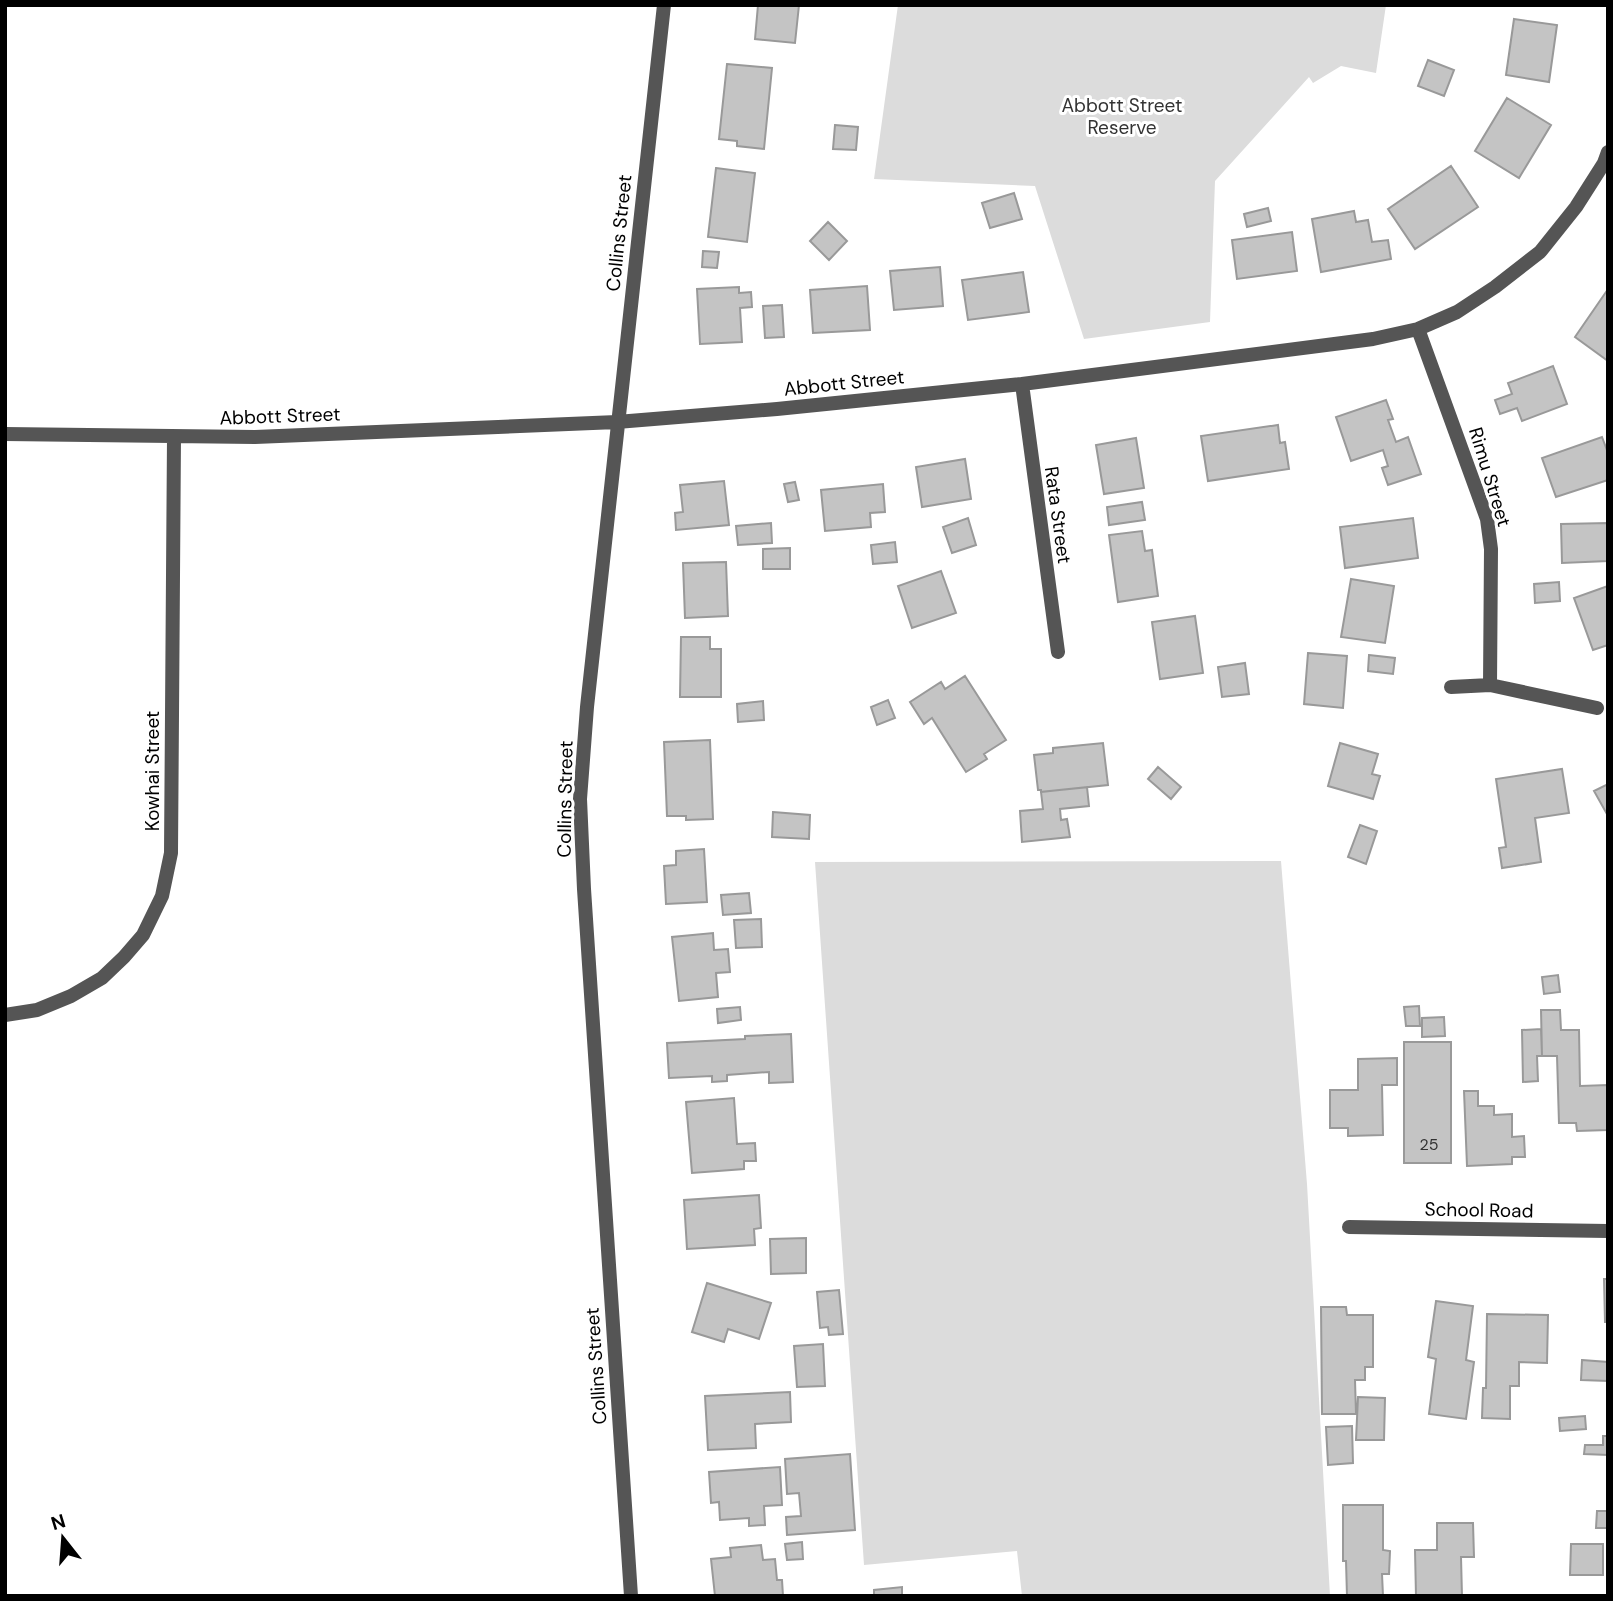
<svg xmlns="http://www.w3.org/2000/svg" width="1613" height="1601" viewBox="0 0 1613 1601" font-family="'DM Sans',sans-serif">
  <rect width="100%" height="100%" fill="#fff"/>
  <path fill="#dcdcdc" d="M898,5H1386L1376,73L1341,66L1313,83L1309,77L1215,181L1210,322L1084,339L1035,186L874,179Z
    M1281,861L1307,1184L1330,1596H1022L1017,1551L864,1565L815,862Z"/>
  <path fill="#c4c4c4" stroke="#999" stroke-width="2" d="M758,5H799L795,43L755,39Z
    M1514,19L1557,25L1549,82L1506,75Z
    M1428,60L1454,70L1444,96L1418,86Z
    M727,64L772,68L764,149L737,146V141L719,139Z
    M1507,98L1551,125L1519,178L1475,151Z
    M835,125L858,127L856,150L833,149Z
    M1451,166L1478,207L1415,249L1388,209Z
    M716,168L755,173L747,242L708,237Z
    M1014,193L1022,219L990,228L982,203Z
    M1268,208L1271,221L1247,227L1244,214Z
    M1354,211L1356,222L1368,220L1372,242L1388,240L1391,259L1321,272L1312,219Z
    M828,222L847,241L829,260L810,241Z
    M1292,232L1297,271L1237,279L1232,240Z
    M703,251L719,252L717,268L702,267Z
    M940,267L943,306L894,310L890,271Z
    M1023,272L1029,312L968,320L962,280Z
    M867,286L870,330L813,333L810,290Z
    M739,287V293L751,292L752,307L740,308L742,342L700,344L697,289Z
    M1606,292L1608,294V361L1575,337Z
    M782,305L784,337L765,338L763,306Z
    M1553,366L1567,404L1522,421L1517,408L1500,414L1495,400L1512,394L1508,383Z
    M1386,400L1393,419L1388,420L1396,442L1408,437L1421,474L1388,485L1382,468L1388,466L1383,450L1351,461L1336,417Z
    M1278,425L1280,443L1285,442L1289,469L1208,481L1201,436Z
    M1602,437L1608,453V480L1556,497L1542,458Z
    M1136,438L1144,488L1104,494L1096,445Z
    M965,459L971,499L922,507L916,467Z
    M724,481L729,525L676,530L675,513L683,512L680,485Z
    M795,482L799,500L788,502L784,484Z
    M883,484L885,512L870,513L871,527L825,531L821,490Z
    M1142,502L1145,520L1109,525L1107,507Z
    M968,518L976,545L952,553L943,527Z
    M1413,518L1418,558L1345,568L1340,527Z
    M771,523L772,543L738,545L736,526Z
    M1608,523V561L1562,563L1561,524Z
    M1142,531L1145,551L1152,550L1158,596L1118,602L1109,535Z
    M895,542L897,562L873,564L871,545Z
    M790,548V569H763V549Z
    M726,562L728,616L685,618L683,563Z
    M941,571L956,613L912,628L898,586Z
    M1351,579L1394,586L1385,643L1341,637Z
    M1559,582L1560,601L1535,603L1534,584Z
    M1608,586V645L1593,650L1574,598Z
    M1195,616L1203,673L1160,679L1152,622Z
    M681,637H710V649H721V697H680Z
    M1308,653L1347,656L1343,708L1304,704Z
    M1369,655L1395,658L1393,674L1368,671Z
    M1245,663L1249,694L1222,697L1218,667Z
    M965,676L1006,740L984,754L987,759L966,772L932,718L924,724L910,702L941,682L945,689Z
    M888,700L895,718L877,725L871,707Z
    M763,701L764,720L738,722L737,704Z
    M710,740L713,819L686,820V816H667L664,742Z
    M1103,743L1108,785L1041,792V790H1038L1034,755L1053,753V748Z
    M1340,743L1378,754L1372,774L1380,776L1373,799L1328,786Z
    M1158,767L1181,787L1171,799L1148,779Z
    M1562,769L1569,813L1535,818L1541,862L1502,868L1499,848L1506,847L1496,779Z
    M1608,784V816L1594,791Z
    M1087,787L1089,806L1060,809L1061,820L1067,819L1070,837L1022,842L1020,811L1043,809L1041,792Z
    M773,812L810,815L809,839L772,837Z
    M1360,825L1377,831L1366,864L1348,857Z
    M704,849L707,902L666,904L664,866L676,865V851Z
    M749,893L751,913L723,915L721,895Z
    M761,919L762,947L736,948L734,920Z
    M713,933L714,950L728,949L730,972L716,973L718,997L679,1001L672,937Z
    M1558,975L1560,992L1544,994L1542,977Z
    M1419,1006L1420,1026H1406L1404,1007Z
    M740,1007L741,1020L718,1023L717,1009Z
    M1541,1010H1560L1561,1030H1579L1580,1086L1608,1085V1130L1577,1131L1576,1123H1559L1557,1056H1542Z
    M1444,1017L1445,1036L1422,1037V1018Z
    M1541,1029L1542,1056H1537L1538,1081L1523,1082L1522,1030Z
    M791,1034L793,1082L769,1083V1072L727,1075V1081L712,1082V1076L669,1078L667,1043L745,1039V1036Z
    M1404,1042H1451V1163H1404Z
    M1397,1058V1085H1382L1383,1135L1348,1136V1128H1330V1090H1358V1059Z
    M1464,1091H1478V1106H1494V1115L1512,1114V1137L1524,1136L1525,1157H1512V1164L1467,1166Z
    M734,1098L737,1144L755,1143L756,1161H744V1169L692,1173L686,1102Z
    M759,1195L761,1228L754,1229L755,1245L687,1249L684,1200Z
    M806,1238V1273L771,1274L770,1239Z
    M1604,1279H1608V1322H1605Z
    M707,1283L771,1303L759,1339L728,1329L724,1342L692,1332Z
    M839,1290L843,1334L829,1335L828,1327L820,1328L817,1292Z
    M1436,1301L1473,1306L1466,1360L1474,1362L1466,1419L1429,1414L1436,1359L1428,1357Z
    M1321,1307H1346L1347,1315H1373V1367H1365V1380H1355L1356,1414H1322Z
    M1487,1314L1548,1315L1547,1363L1519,1362V1386H1510V1419L1482,1418L1483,1388H1486Z
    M823,1344L825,1386L797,1387L794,1346Z
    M1582,1360L1608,1362V1381L1581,1380Z
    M790,1392L791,1422L755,1424L756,1448L708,1450L705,1396Z
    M1358,1397L1385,1398L1384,1440H1356Z
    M1585,1416L1586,1429L1560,1431L1559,1418Z
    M1352,1426L1353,1463L1328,1465L1326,1427Z
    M1603,1436H1608V1455L1584,1454L1585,1445H1603Z
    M850,1454L855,1530L787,1535L786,1517L801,1516L799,1493L787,1494L785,1459Z
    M780,1467L782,1505L764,1506L765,1525L749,1526V1518L720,1520L719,1502L711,1503L709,1472Z
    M1343,1505H1383V1550L1390,1551L1389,1574H1382L1383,1596H1347L1346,1561H1343Z
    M1597,1511H1608V1528H1596Z
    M1437,1523H1473L1474,1557H1461L1462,1596H1416L1415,1550H1437Z
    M802,1542L803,1559L787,1560L785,1544Z
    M1571,1544H1603V1575H1570Z
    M761,1545L763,1560L775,1559L777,1580H782L783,1596H715L711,1559L731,1557L730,1548Z
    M902,1587V1596H874V1590Z"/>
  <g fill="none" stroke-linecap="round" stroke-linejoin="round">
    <path stroke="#555" stroke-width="14" d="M1418,329L1487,519L1491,549L1490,685
      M1022,384L1058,652
      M5,434L255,437L617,422L777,409L1022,384L1373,339L1418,329L1457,312L1495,287L1540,252L1576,207L1604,163L1608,152
      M1451,687L1490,685L1597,708
      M5,1015L37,1010L71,996L102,978L124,957L143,935L162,896L171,853L174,437
      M1349,1227L1608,1231
      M631,1596L584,889L580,799L587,707L664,5"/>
  </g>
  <g text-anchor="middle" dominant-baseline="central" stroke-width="6" stroke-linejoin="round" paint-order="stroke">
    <g font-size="16" fill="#313131">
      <text x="1429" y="1144">25</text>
    </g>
    <g font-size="19" fill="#333" stroke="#fff">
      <text x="1122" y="105">Abbott Street<tspan x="1122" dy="22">Reserve</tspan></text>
    </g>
    <g font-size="19" fill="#000" stroke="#fff">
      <text transform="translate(619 233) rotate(-84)">Collins Street</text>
      <text transform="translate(844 383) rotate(-6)">Abbott Street</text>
      <text transform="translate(280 416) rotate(-2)">Abbott Street</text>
      <text transform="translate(1490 477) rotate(73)">Rimu Street</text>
      <text transform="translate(1058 515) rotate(82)">Rata Street</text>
      <text transform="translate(152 771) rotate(-90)">Kowhai Street</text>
      <text transform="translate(565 799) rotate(-89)">Collins Street</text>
      <text transform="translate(1479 1210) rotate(1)">School Road</text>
      <text transform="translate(596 1366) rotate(-94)">Collins Street</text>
    </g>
  </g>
  <rect width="1613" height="1601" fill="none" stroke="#000000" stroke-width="14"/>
  <g transform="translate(63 1538) rotate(343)" stroke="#ffffff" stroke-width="5" paint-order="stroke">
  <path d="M0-5L12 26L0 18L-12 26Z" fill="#000000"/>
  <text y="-10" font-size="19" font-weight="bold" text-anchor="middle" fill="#000000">N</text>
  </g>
</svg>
